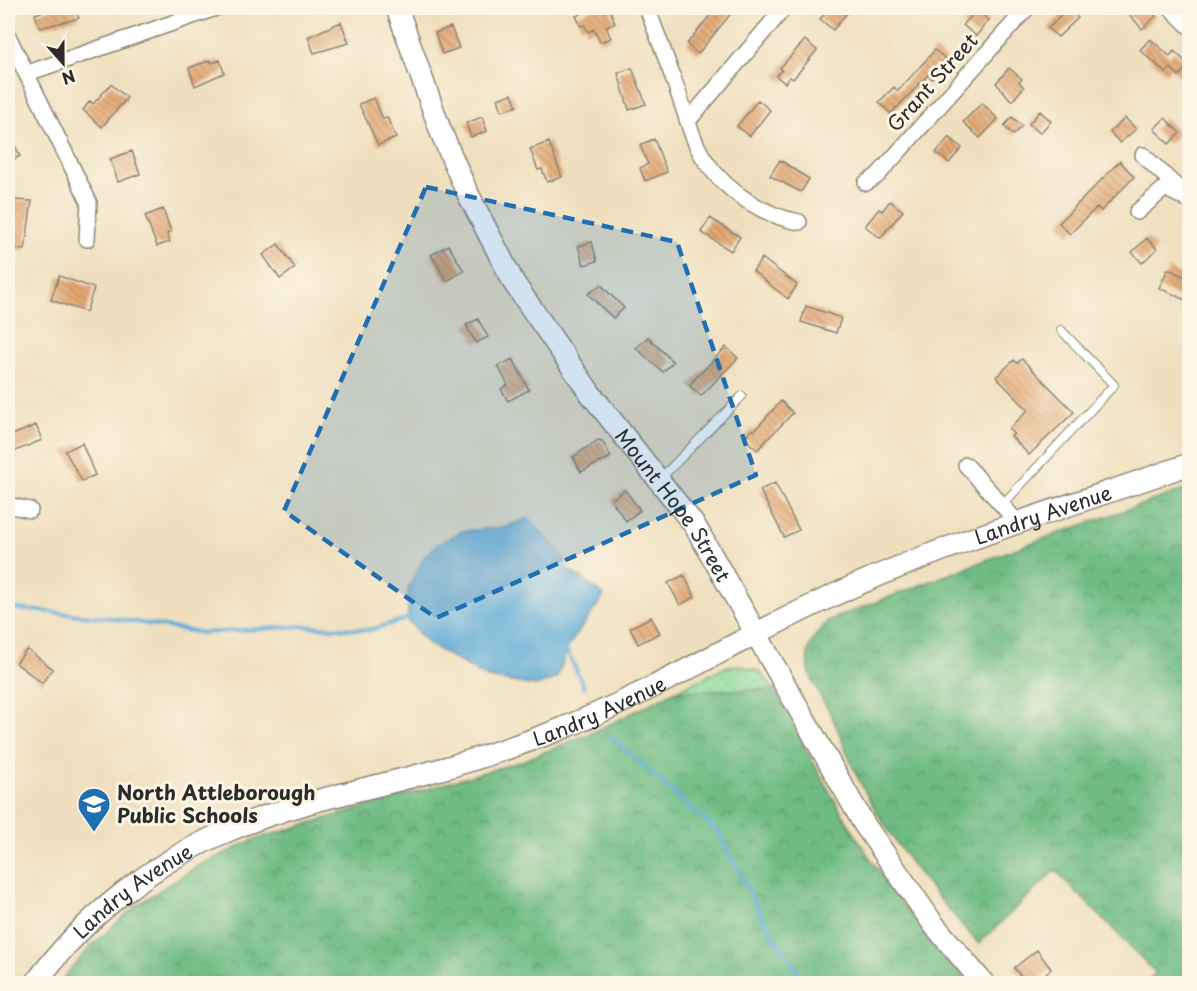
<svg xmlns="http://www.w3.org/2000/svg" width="1197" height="991" viewBox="0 0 1197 991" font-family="'Playpen Sans',sans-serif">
  <defs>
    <pattern id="grass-dots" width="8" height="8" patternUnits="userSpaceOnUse" patternTransform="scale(1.5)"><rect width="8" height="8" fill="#8adc9d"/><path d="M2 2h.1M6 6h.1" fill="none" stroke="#77bd87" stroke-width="1.8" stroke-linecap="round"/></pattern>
    <pattern id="forest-crowns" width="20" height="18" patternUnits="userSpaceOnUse" patternTransform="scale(1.5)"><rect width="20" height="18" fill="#6fbc84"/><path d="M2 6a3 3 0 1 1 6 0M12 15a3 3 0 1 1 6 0" fill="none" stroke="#5b996c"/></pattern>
    <pattern id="building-back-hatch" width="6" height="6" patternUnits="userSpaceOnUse" patternTransform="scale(1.5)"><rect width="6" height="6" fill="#e4a873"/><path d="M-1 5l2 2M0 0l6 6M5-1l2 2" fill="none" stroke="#b9895f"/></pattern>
  </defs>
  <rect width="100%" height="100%" fill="#fcf5e5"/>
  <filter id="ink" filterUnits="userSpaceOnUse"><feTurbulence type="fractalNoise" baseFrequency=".0167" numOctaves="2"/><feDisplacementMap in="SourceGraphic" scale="12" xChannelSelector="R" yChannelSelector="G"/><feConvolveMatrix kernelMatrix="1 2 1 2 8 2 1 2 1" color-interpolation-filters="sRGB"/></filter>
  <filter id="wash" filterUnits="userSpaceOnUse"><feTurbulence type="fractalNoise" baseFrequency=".008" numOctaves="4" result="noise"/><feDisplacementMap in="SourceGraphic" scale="24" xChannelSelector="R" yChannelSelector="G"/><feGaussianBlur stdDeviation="1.35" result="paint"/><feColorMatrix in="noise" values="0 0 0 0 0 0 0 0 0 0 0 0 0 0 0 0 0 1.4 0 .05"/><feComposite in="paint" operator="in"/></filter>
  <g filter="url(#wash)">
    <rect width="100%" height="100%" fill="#efdfbe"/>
    <path fill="url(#grass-dots)" stroke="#5a8464" stroke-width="1.5" d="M740,665L760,672L775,690L676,691L728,666Z"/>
    <path fill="url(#forest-crowns)" stroke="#4d7458" stroke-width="1.5" d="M1189,488V983H1146L1156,973L1055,870L979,944C933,893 889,841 858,778C849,759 842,739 833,719C824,699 804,676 808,652C811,639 822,626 832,619L1028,544Z
      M775,690C815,767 856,845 910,914C928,939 950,961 970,983L58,984L91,946L137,905L196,867L253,840L522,761L596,731L676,691Z"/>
    <path fill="#5eabd7" stroke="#446b81" stroke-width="1.5" d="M528,518L562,554L569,571L586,581L604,596L569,645L557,678L536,686L488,678L427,643L408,621V589L424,557L439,543L463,531L506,527Z"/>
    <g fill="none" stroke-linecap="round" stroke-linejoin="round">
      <path stroke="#5eabd7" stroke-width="4" d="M9,608L111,618L203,633L302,626L369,630L413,617
        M565,647L584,687
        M611,737L718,832L769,930L807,984"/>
    </g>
    <g id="blocks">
      <path fill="url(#building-back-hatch)" d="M53,8H75L79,18L40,28L35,14Z
        M588,8H603L605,12L610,10L615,23L606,27L611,38L600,42L594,29L588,32L584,25L581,26L576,16L589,10Z
        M716,8H727L732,12L698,54L687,44Z
        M830,8H851L833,30L820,19Z
        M1067,8L1078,18L1058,37L1048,29Z
        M1136,8H1147L1156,16L1142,29L1129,14Z
        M976,11L989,20L976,36L963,25Z
        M341,22L349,43L314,53L308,37Z
        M451,27L459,48L442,54L435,33Z
        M1150,39L1170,56L1174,51L1189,65L1179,76L1171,68L1166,73L1140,50Z
        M805,40L817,50L793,79L790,77L785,83L776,76L782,70L780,68Z
        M935,50L948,61L932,79L928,75L891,114L879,102L894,87L898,91Z
        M211,60L212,63L220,60L224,73L195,86L189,68Z
        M632,68L646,104L629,110L618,73Z
        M1009,68L1022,79L1019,82L1024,87L1012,101L996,83Z
        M111,84L127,98L102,127L83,110L90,101L93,104Z
        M512,94L517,106L502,111L498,99Z
        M374,98L383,119L387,117L396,138L378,145L359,104Z
        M758,100L770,110L750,136L737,126Z
        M982,103L998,119L980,138L963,122Z
        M1040,111L1051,121L1040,133L1029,124Z
        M482,117L487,131L471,137L466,123Z
        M1012,117L1022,126L1013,135L1004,126Z
        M1125,118L1136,129L1120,143L1110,132Z
        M1165,118L1180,133L1169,144L1154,129Z
        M8,132L20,156L8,163Z
        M949,137L962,148L949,163L936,153Z
        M654,139L667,172L645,181L640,168L648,164L640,145Z
        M549,142L562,177L547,182L542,169L538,170L530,149Z
        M132,151L140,174L118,182L110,159Z
        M780,160L809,179L801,192L770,176Z
        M1120,161L1134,177L1101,211L1097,207L1070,234L1059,223Z
        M13,200L32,201L25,250L10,249Z
        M890,201L903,211L880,238L865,226L879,209L882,211Z
        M163,209L171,232L167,233L170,242L157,246L145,216Z
        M710,218L740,237L731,251L701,232Z
        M1147,238L1157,249L1142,263L1132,252Z
        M592,242L597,261L584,265L578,246Z
        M278,244L295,268L280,279L263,255Z
        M448,245L464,271L447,281L431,255Z
        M762,258L797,285L788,299L753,271Z
        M1168,269L1190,279V302L1159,288Z
        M59,276L94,288L86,312L51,300Z
        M601,285L624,308L613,318L588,294Z
        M806,306L841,318L836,333L801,322Z
        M478,319L488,337L476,343L466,325Z
        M648,337L673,362L663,372L636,348Z
        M726,347L738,358L701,396L689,385Z
        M513,359L529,390L508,401L501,389L508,385L498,366Z
        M1022,359L1074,412L1029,455L1011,436L1014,434L1009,429L1028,410L996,377L1014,360L1017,363Z
        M781,401L793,413L757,450L744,438L752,429L754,431Z
        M36,425L42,440L8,454V437Z
        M598,440L602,441L611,457L581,472L573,457Z
        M82,443L95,475L82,481L65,451Z
        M775,483L799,530L784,537L760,490Z
        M625,490L640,510L626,521L611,500Z
        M684,575L695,597L680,605L668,583Z
        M651,617L660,633L638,644L630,628Z
        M27,649L53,669L42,683L16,663Z
        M1037,950L1051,969L1033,984H1027L1014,968Z"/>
    </g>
  </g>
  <g filter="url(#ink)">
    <use href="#blocks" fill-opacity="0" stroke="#8d8574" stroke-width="1.5"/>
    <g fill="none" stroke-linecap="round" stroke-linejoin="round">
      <g stroke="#8d8574" stroke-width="10">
        <path id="lane" d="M660,479L742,396
          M1002,505L1114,385L1061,330"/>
      </g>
      <g stroke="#8d8574" stroke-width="18">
        <path id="street" d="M647,8C659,39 671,71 682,104C689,124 694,145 707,163C727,192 765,216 799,222
          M8,36L89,202L87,239
          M28,73L216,8
          M688,121L784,8
          M1143,155L1182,192
          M866,183L877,176L1027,8
          M1137,212L1165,188L1190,201
          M966,465L1019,524
          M8,505L30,510"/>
      </g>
      <g stroke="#8d8574" stroke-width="24">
        <g id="secondary">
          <path id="s1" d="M397,8L441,132L466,190L514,283L590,393L695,526L864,824L934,925L984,984"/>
          <path d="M1175,8L1190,23"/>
          <path id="s2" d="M35,984C82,918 155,861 230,830C295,802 365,790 434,771C475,760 516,746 556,731C662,689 758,627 863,582C969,536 1081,502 1190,464"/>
        </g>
      </g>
      <use href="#lane" stroke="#fff" stroke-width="8"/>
      <use href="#street" stroke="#fff" stroke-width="15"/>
      <use href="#secondary" stroke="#fff" stroke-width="21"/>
    </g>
  </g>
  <path fill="#1f6fb2" fill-opacity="0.2" stroke="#1f6fb2" stroke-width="4.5" stroke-dasharray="12 8" stroke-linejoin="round" d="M426,187L677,242L756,475L436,618L284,511Z"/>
  <defs>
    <g id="school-pin" transform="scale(1.725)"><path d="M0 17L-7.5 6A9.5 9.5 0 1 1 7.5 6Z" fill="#1f6fb2" stroke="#fcf5e5"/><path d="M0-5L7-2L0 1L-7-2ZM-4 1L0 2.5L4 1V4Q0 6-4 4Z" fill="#fff"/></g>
  </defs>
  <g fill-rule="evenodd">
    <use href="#school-pin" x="94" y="804"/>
  </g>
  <g text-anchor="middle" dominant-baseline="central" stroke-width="6" stroke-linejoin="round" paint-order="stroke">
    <g font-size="20" fill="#2b2b2b" stroke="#fcf5e5">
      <text transform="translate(932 82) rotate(-48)">Grant Street</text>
      <text stroke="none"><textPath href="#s1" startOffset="573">Mount Hope Street</textPath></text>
      <text stroke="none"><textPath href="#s2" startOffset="1126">Landry Avenue</textPath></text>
      <text stroke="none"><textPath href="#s2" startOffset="640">Landry Avenue</textPath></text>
      <text stroke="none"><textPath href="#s2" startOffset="136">Landry Avenue</textPath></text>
    </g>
    <g font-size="20" font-weight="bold" fill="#2b2b2b" stroke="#fcf5e5" text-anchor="start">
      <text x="117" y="792">North Attleborough<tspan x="117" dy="23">Public Schools</tspan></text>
    </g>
  </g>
  <rect width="1197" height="991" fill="none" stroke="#fcf5e5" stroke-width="30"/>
  <g transform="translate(63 63) rotate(159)" stroke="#fcf5e5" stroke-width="4.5" paint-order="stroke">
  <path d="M0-4.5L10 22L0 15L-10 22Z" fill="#2b2b2b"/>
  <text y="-9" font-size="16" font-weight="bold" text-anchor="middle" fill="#2b2b2b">N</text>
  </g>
</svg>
